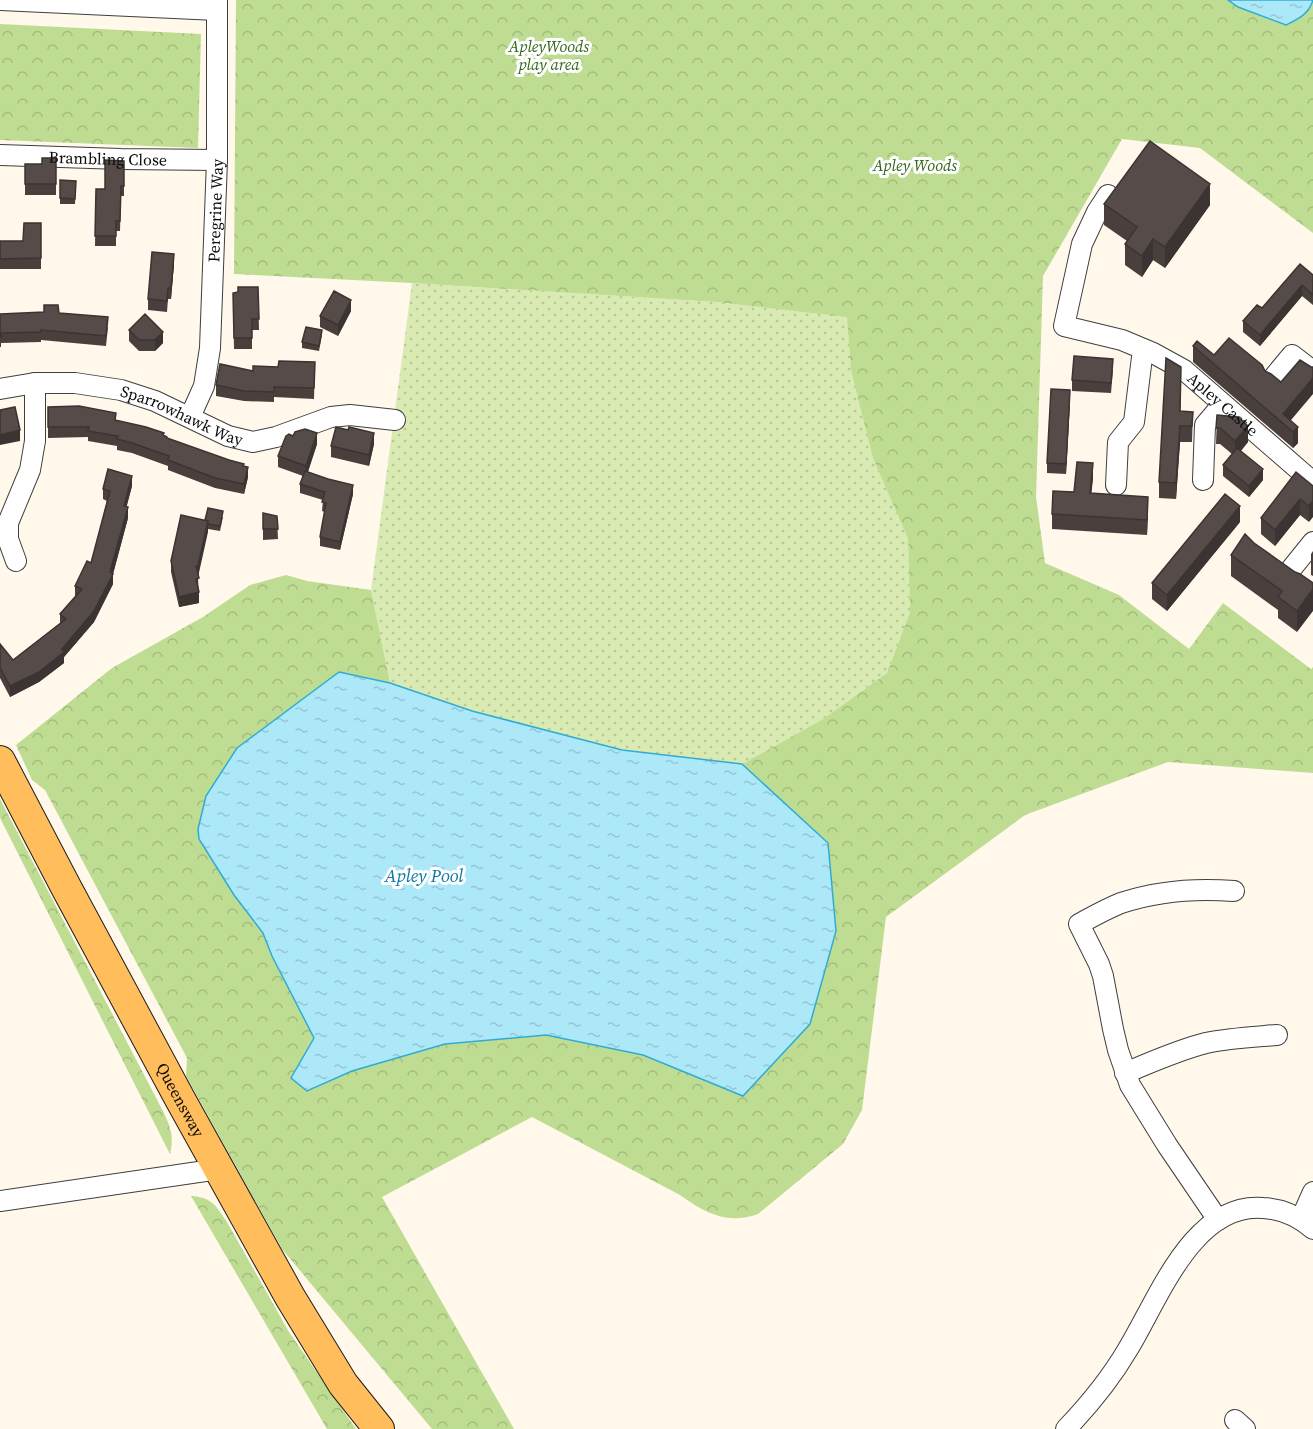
<svg xmlns="http://www.w3.org/2000/svg" width="1313" height="1429" viewBox="0 0 1313 1429" font-family="'Source Serif 4',serif">
  <defs>
    <pattern id="grass-dots" width="8" height="8" patternUnits="userSpaceOnUse" patternTransform="scale(1.5)"><rect width="8" height="8" fill="#d9ebb3"/><path d="M2 2h.1M6 6h.1" fill="none" stroke="#b9c899" stroke-width="1.8" stroke-linecap="round"/></pattern>
    <pattern id="forest-crowns" width="20" height="18" patternUnits="userSpaceOnUse" patternTransform="scale(1.5)"><rect width="20" height="18" fill="#bfdd92"/><path d="M2 6a3 3 0 1 1 6 0M12 15a3 3 0 1 1 6 0" fill="none" stroke="#a3bc7d"/></pattern>
    <pattern id="water-ripples" width="26" height="14" patternUnits="userSpaceOnUse" patternTransform="scale(1.5)"><rect width="26" height="14" fill="#ade8f9"/><path d="M2 4q2-2 4 0t4 0M15 11q2-2 4 0t4 0" fill="none" stroke="#94c6d4"/></pattern>
  </defs>
  <rect width="100%" height="100%" fill="#fff8eb"/>
  <path fill="url(#grass-dots)" d="M412,283L716,302L847,316L873,457L908,539L910,612L887,673L823,719L742,764L622,750L472,711L390,683L371,590Z"/>
  <path fill="url(#forest-crowns)" d="M236,0H1228L1238,7L1303,16L1313,3V233L1200,148L1122,139L1043,276L1036,497L1045,563L1119,595L1189,649L1223,603L1311,669L1313,667V773L1168,762L1025,815L886,917L862,1110L843,1144L758,1214C727,1225 705,1213 680,1195L532,1117L382,1197L514,1429H432L282,1249L186,1076L187,1058L45,790L32,780L16,745L112,668L203,617L250,585L286,575L307,581L371,590L390,683L339,672L199,839L234,895L263,933L272,956L314,1038L307,1091L352,1071L445,1044L546,1035L643,1055L743,1096L828,843L742,764L823,719L887,673L910,612L908,539L873,458L851,370L847,317L716,302L412,283L234,274Z
    M0,24L201,34L198,148L0,140Z
    M0,799L164,1113C171,1129 174,1136 170,1154L0,818Z
    M191,1196C212,1197 216,1206 227,1222L289,1332L356,1429H327Z"/>
  <path fill="url(#water-ripples)" stroke="#30acd4" stroke-width="1.5" d="M1228,0H1313C1309,14 1298,19 1286,25L1238,7Z
    M339,672L390,683L472,711L622,750L742,764L828,843L836,931L810,1024L743,1096L643,1055L546,1035L445,1044L352,1071L307,1091L291,1078L314,1038L272,956L263,933L234,895L199,839L198,829L206,796L237,748Z"/>
  <g fill="none" stroke-linecap="round" stroke-linejoin="round">
    <g stroke="#3f3f3f" stroke-width="22">
      <g id="minor">
        <path d="M0,0L217,10"/>
        <path id="s1" d="M0,155L121,159L217,160"/>
        <path id="s2" d="M1108,195L1097,212L1082,244L1064,326L1122,340L1153,353L1184,370L1313,482"/>
        <path d="M1273,378L1292,355L1313,371"/>
        <path id="s3" d="M0,389L35,383H75L121,390L155,401L228,436L253,442L276,437L331,417L350,415L395,420"/>
        <path id="s4" d="M190,417L204,386L210,348L217,160V0"/>
        <path d="M1203,480L1205,425L1223,404"/>
        <path d="M1116,485L1118,442L1134,422L1143,349"/>
        <path d="M16,561L8,539V523L30,470L35,441V383"/>
        <path d="M1288,573L1313,542"/>
        <path d="M1125,1073C1152,1062 1178,1050 1206,1043C1229,1038 1253,1037 1277,1035"/>
        <path d="M0,1201L219,1169"/>
        <path d="M1301,1219L1313,1192"/>
        <path d="M1218,1220L1167,1145L1130,1085L1118,1050L1113,1029L1103,976L1099,964L1079,924C1092,917 1106,909 1121,903C1157,891 1196,888 1234,891"/>
        <path d="M1235,1420L1245,1429"/>
        <path d="M1066,1429C1089,1405 1111,1378 1128,1349C1158,1300 1193,1202 1263,1208C1283,1209 1298,1216 1313,1229"/>
      </g>
    </g>
    <g stroke="#1d1d1d" stroke-width="32">
      <g id="primary">
        <path id="s5" d="M0,761L67,889L180,1099L290,1297L343,1384L379,1429"/>
      </g>
    </g>
    <use href="#minor" stroke="#fff" stroke-width="20"/>
    <use href="#primary" stroke="#ffbe5b" stroke-width="30"/>
  </g>
  <path fill="#49403e" d="M56,158V195H25V164H42Z
    M124,161V196H121L120,231H116V246H95L96,189H105Z
    M60,180L76,181L75,204H60Z
    M1104,204L1210,205L1165,268L1153,260L1142,277L1125,265V244L1127,241L1104,225Z
    M41,223V269H0V241H23Z
    M174,264L171,299H168L167,312L148,310V299Z
    M1313,275V305L1302,296L1260,346L1243,332V321Z
    M258,287L259,330H252V349H234L233,293L238,292Z
    M351,311L338,336L320,327V316Z
    M59,313L108,327L106,346L41,340V342L1,343V347H0V314Z
    M129,330L163,343L155,351H139L129,341Z
    M322,335L319,351L302,348V342Z
    M1193,346L1214,355L1291,421L1298,443L1293,448L1193,362Z
    M315,362L314,399L274,397V402L244,401L216,396V385L253,371Z
    M1113,370L1111,393L1072,391V380Z
    M1070,401L1066,474L1047,473V463Z
    M48,407L116,420L164,436L167,438L244,466L248,477L244,494L215,488L168,470V466L132,453L117,450V446L88,441V437L48,438Z
    M1180,411L1193,412L1192,442H1180L1176,499L1159,498V482Z
    M1217,415L1248,442L1241,451L1263,480L1249,497L1223,476V465L1232,454L1220,444H1216Z
    M317,444L308,472L353,494L340,550L320,546V537L325,512L322,511L323,500L300,493V484L303,476L278,467V456Z
    M374,444L369,466L331,457V446Z
    M1093,478L1091,493L1148,512L1147,535L1052,529V514L1074,492Z
    M132,486L126,507L128,518L113,574V584L94,622L64,657V663L39,682L10,697L0,678V644L13,660L60,623V614L76,596H75V586L91,563L107,501L103,499V489Z
    M1313,486L1309,522L1300,515L1275,546L1261,534V518Z
    M263,513L277,516L278,539L263,540Z
    M223,517L220,531L208,529L198,575L199,603L179,607L171,572V561L205,520Z
    M1240,522L1167,611L1152,599V583Z
    M1254,543L1295,572L1300,574L1297,632L1278,618V610L1231,576V555Z
    M1313,551V576L1311,575V554Z"/>
  <path fill="#3c3432" d="M1210,184V205L1165,268V247Z
    M1153,239V260L1142,277V256Z
    M174,254V264L171,299V288Z
    M1302,285V296L1260,346V335Z
    M351,300V311L338,336V325Z
    M163,332V343L155,351V340Z
    M1181,367L1180,442L1176,499V483Z
    M1313,378V394L1286,426L1283,414Z
    M1070,390V401L1066,474V464Z
    M1248,426V442L1235,457V441Z
    M1298,427V443L1293,448V432Z
    M20,430V441L0,445V435Z
    M317,433V444L306,477V466Z
    M374,433V444L369,466V455Z
    M1093,463V478L1090,508V493Z
    M248,467V477L244,494V484Z
    M1263,469V480L1249,497V486Z
    M132,476V486L124,517V506Z
    M353,485V494L340,550V542Z
    M1148,497V512L1147,535V520Z
    M1300,499V515L1275,546V530Z
    M1313,501V517L1309,522V506Z
    M1240,506V522L1167,611V595Z
    M128,507V518L113,574V584L94,622L64,657V663L39,682L10,697V686L62,649L110,572Z
    M208,521V532L198,577L196,566Z
    M1313,589V611L1297,632V611Z
    M199,592V603L179,607V597Z"/>
  <path fill="#554b48" stroke="#3c3432" stroke-width="1.5" d="M1150,141L1210,184L1165,247L1153,239L1142,256L1125,244L1137,227L1104,204Z
    M42,158H56V184H25V164H42Z
    M105,160L124,161V186H121L120,221H116V236H95L96,189H105Z
    M60,180L76,181L75,199L60,198Z
    M24,223H41V258L0,259V241H23Z
    M152,252L174,254L171,288H168L167,301L148,299Z
    M1300,264L1313,275V295L1302,285L1260,335L1243,321L1257,305L1262,308Z
    M238,287H258L259,319H252V338H234L233,293L238,292Z
    M334,291L351,300L338,325L320,316Z
    M44,305H58L59,313L108,317L106,336L41,330V332L1,333V337H0V314L44,312Z
    M145,314L163,332L155,340H139L129,330Z
    M306,327L322,330L319,346L302,342Z
    M1229,338L1262,365L1265,371L1271,374L1281,382L1300,360L1311,367H1313V378L1283,414L1298,427L1293,432L1193,346L1197,341L1214,355Z
    M1074,356L1113,359L1111,383L1072,380Z
    M1166,358L1181,367L1180,411L1193,412L1192,426H1180L1176,483L1159,482Z
    M279,361L315,362L314,388L274,387V392L244,391L216,385L220,364L253,371V366L278,367Z
    M1051,389L1070,390L1066,464L1047,463Z
    M79,406L116,413L115,420L146,427L164,433L163,435L167,437V438L229,460L244,464L243,466L248,467L244,484L215,478L168,460L169,456L132,443L117,439L118,436L88,431L89,427H48V407Z
    M15,407L20,430L0,435V410Z
    M1217,415L1238,417L1248,426L1235,441L1220,428H1216Z
    M336,427L348,430L349,427L374,433L369,455L331,446Z
    M305,429L317,433L306,466L278,456L286,436L289,434L293,436L295,432Z
    M1237,448L1263,469L1249,486L1223,465Z
    M1077,462L1093,463L1090,493L1148,497L1147,520L1052,514L1053,491L1074,492Z
    M108,469L132,476L124,506L128,507L110,572L113,574L94,611L62,649L64,652L39,672L10,686L0,668V644L13,660L66,619L60,614L82,589L75,586L87,561L91,563L110,491L103,489Z
    M305,471L328,479L353,485L340,542L320,537L326,503L322,502L325,492L300,484Z
    M1296,472L1313,486V501L1309,506L1300,499L1275,530L1261,518Z
    M1225,494L1240,506L1167,595L1152,583Z
    M208,508L223,511L220,526L208,524V521L205,520Z
    M263,513L277,516L278,529H263Z
    M181,515L208,521L198,566H196L199,578L196,579L199,592L179,597L171,561Z
    M1245,534L1254,543L1295,572L1300,574L1313,583V589L1297,611L1278,597L1282,591L1231,555Z"/>
  <g text-anchor="middle" dominant-baseline="central" stroke-width="6" stroke-linejoin="round" paint-order="stroke">
    <g font-size="16" font-style="italic" fill="#35671a" stroke="#fff">
      <text x="549" y="46">ApleyWoods<tspan x="549" dy="18">play area</tspan></text>
      <text x="915" y="165">Apley Woods</text>
    </g>
    <g font-size="16" fill="#0c0c0c" stroke="#fff">
      <text stroke="none"><textPath href="#s1" startOffset="108">Brambling Close</textPath></text>
      <text stroke="none"><textPath href="#s4" startOffset="210">Peregrine Way</textPath></text>
      <text stroke="none"><textPath href="#s2" startOffset="320">Apley Castle</textPath></text>
      <text stroke="none"><textPath href="#s3" startOffset="188">Sparrowhawk Way</textPath></text>
      <text stroke="none"><textPath href="#s5" startOffset="384">Queensway</textPath></text>
    </g>
    <g font-size="18" font-style="italic" fill="#0f7aa4" stroke="#fff">
      <text x="424" y="875">Apley Pool</text>
    </g>
  </g>
</svg>
